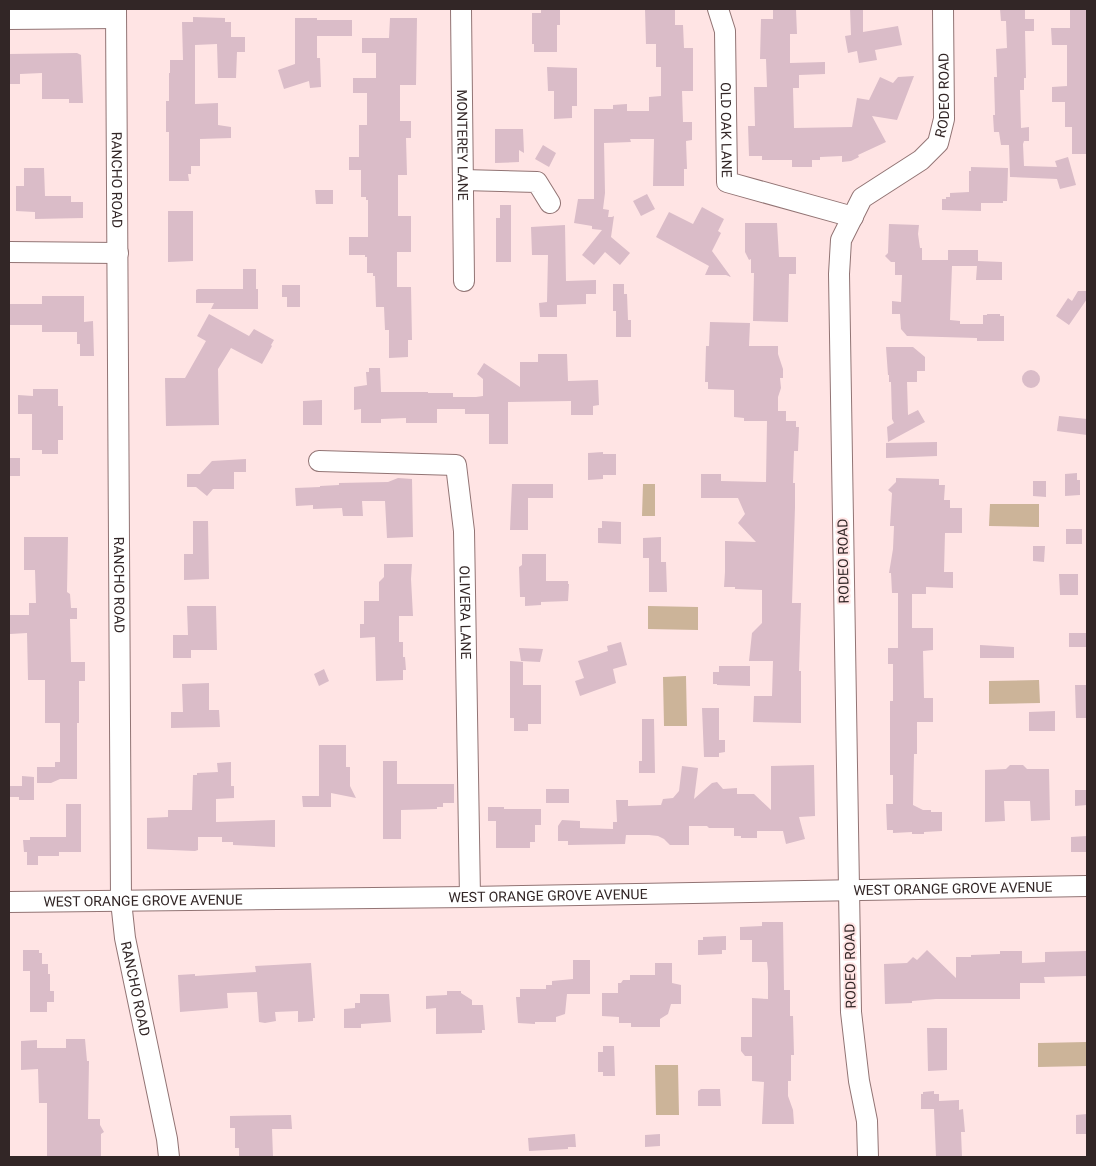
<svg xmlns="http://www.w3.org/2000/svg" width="1096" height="1166" viewBox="0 0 1096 1166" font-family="Roboto,sans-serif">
  <rect width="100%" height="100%" fill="#ffe4e4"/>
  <path fill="#ccb499" d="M643,484H655V516H642Z
    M990,504H1039V527L989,526Z
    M648,606L698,607V630L648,629Z
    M686,676L687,726H664L663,677Z
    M1039,680L1040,703L989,704V681Z
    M1087,1042V1066L1038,1067V1043Z
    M655,1065H678L679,1115H656Z"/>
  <path fill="#dabcc8" d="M541,9H560V25H557V52H534V44H532V13H541Z
    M645,9H675V25H683L684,48H693V91H682L683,122H692V140L686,141L687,169H684V186H653L654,139H630L631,142L604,143L605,193L603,209L609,210L608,217H612L614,216L611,237L630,253L620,265L605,252L594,265L582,255L602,230L592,229V226L574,223L578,199H594V109H613V105L627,104V111H649V97L661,96V67H656V44H646Z
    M773,9H796L797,34H790V63L825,62V74L799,75V88H793L794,128L852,127L857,98L869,100L880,77L893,83L898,77L914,76L897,120L872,116L886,142L858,155L859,157L851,161L842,162V156L820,157V160H812V167H792V160H762V156H749L748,126H755L754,87H767L766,59H760L761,19H773Z
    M850,9H863V32L898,26L902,45L875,50L877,60L859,63L857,51L848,53L845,36L851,35Z
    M1000,9H1025V19H1034V31H1025L1026,78H1024V90H1020L1021,128L1029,127V141H1024L1023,144L1024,166L1057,167L1055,161L1068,157L1076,185L1060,189L1057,179L1010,177L1009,145H1001L999,132H994L993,115H995L994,77H997L996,49L1007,48L1006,21H1001Z
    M1070,9H1087V154H1072V127H1065V102H1052V87L1067,86V45H1052L1051,28H1070Z
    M193,17L225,18V22H231V37H245V52H237L236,78H218L217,44L195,45V104L218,103V125L231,127V138L200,139V166H191V174H188L189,181H169V132H166V101H169V73H170V60H183L182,22H193Z
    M295,18H317V20H352V36H317V58H320L321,87L310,88L309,81L284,89L278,70L295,64Z
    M390,18H417L416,85H400V121H411V138H406L407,175H398V216H411V252H397V287H411L412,340H408V357L389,358V330H385L384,307H376L375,276H373V273H367V257H365V255H349V237H368V200H366V197H361V170H349V157H359V125H367V93H353V78H376V53H362V38H389Z
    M77,53L81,55L83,103H69V99H42V73L20,74V84H9V54Z
    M547,67L577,68V106H572V118L554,119V91H548Z
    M495,129H523L524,153L519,150V162L495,163Z
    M543,145L556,153L549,167L535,159Z
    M971,167L1008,168L1007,201H1003V203H981V211L942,210V199H946V197H950V193L969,192V171H971Z
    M24,168H44L45,196H71V202H83V218L35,219V212L16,211V186H24Z
    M315,190H333V204H316Z
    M647,194L655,209L641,216L633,201Z
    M500,205H511V262H496V218H500Z
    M702,207L724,219L718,231L721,233L712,251L731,277L726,275H705L709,266L656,237L669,212L693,224Z
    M168,211H193V261L168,262Z
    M745,223H777L779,257H796V274H789L788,322L753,321L754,273H751V259L749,260L745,252Z
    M889,224L919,225L918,234L920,248H922V260H948V250H978V261L1002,262V280H976L977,266H952L950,320L960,321V324H983V315H987V314H1000V316H1004V341H977V338L907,336L901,329L900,314H892V301L901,302L902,275H895V262H891L885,256L888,253Z
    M565,225L566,281L596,280V294H586V304L557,305V317H540L539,303L547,302L548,255H532L531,227Z
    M243,269H256V289H258V309H211L214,303H196V290L198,289H243Z
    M613,284H624V294H627L628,320H631V337H616V311H613Z
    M282,285H300V307H287V297H282Z
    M1078,291H1087V299L1069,325L1056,316L1068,298L1072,301Z
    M42,296H84V322L93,321L94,356H80V344H77V332H42V325H9V304H42Z
    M209,314L249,336L254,329L274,340L271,345L272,346L262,364L231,348L218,369L219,425L166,426L165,378H185L206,341L197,336Z
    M710,322L750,323L749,346H778V354L783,369V378H780L781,388L778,397V411H786V421H796V427H799L798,451H794L793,483H795V507L792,603H801L799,671H801V723L753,722L754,696H772L773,661H749L752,633L762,623V590L735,589V587H724L725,572V541L756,542L738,523L745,514L738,498H701V474H721V481L766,482L767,421H744V418L734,417V390L708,389V382H705L706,346H709Z
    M886,347H913L925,357V371H917V382H907L908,415L918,410L925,422L888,442L887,427L894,423L892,419L891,382H889V375H888Z
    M538,354H567L568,381L598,380L599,405L593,406V415H571V401L508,402V444H489V414H465V409H437V423H406V418L381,419V423H361V409L354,410V387L367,385L366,372H369V368H380L381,392H428V393H453V397H476L483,396V379L477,374L484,363L520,387V362H538Z
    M1022 379a9 9 0 1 1 18 0a9 9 0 1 1-18 0Z
    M33,389H58V406H63V440H58V454H42V450H32V414H18V395L33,396Z
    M322,400V425H303V401Z
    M1059,416L1087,419V435L1057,431Z
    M937,442V456L886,458V443Z
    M603,452V454H616V475H603V479L588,480V453Z
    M9,458H20V476H9Z
    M246,459V472H234V489H213L207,496L196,487H187V474H200L212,461Z
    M1077,473V480H1080V495L1065,496V474Z
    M398,478L412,479L413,537L387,538L385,501H362L363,516H343L342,508L313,509V505L296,506L295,488L320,487V486L339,485V483L388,482Z
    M896,478L939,479V485H945L944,500H950V508H962V533H945L944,572H953V588L926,587V594H912V628H933V650L923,651L924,698H933V722H917V754H914L913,805L923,810H931V812H942V831L924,832V834H912V832L893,833V830H887L886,804H893V775H890V701H893V664H888V648H898V593H892L891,573H889L893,549L894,526H890L892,493L888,490L896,482Z
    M1033,481H1046V497L1033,496Z
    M512,484H553V498H528V530H510Z
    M193,521H208L209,579L184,580V554H193Z
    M602,521L621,522V544L598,543V528H602Z
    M1066,529H1082V544H1066Z
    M24,537H68L67,592L70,594L71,608H77V619H70L71,662H85V681H79V723H77V779H60L51,783H37V767H55V762H60V723H45V680H28L27,633L10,634L9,632V615H29V603H36L35,570H24Z
    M661,537V562H666L667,592H649V558H643V538Z
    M1033,546H1045L1044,562L1033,561Z
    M522,554H546V581H568V584H569L568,601L541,602V605L525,606V597H520L519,567L522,565Z
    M384,564H412L411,579L413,616H399V642H403V657H405L406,670H403V680L376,681L375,637L360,638V624H364V601H379V582L384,577Z
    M1059,574H1078V595H1060Z
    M187,606H216L217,650H191V658H173V635H188Z
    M1069,633H1087V647H1069Z
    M621,642L627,665L613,669L616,683L580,696L575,681L584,678L578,661L608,651L607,646Z
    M980,645L1014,647V658H980Z
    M519,648L543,649L540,662L521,661Z
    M510,661L523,662V685H541V724H528V731H514V718H510Z
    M719,666H750V686L717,685V684H713V672H719Z
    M324,669L329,681L319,686L314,674Z
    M209,683V710H219L220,727L171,728V712H183L182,684Z
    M1075,685H1087V718H1076Z
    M702,708H719V740H725V752L719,753V757H704Z
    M1055,711V731H1029V712Z
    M642,719H654L655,773H639V761H642Z
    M319,745H346V767H350V786L356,798L331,793V807H303L302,796H319Z
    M383,761H397V784H454V803H443V807H437V809L401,810V839H383Z
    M231,762V786H234V798L216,799V822L275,820V847L233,845V842H222V837H198V850L195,851L147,849V818L168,817V810H192L193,775H197V773L218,772L217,763Z
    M814,765L815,816L799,817L805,839L786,844L783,831H757V838H741V836H734V828H709L707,826H689V845H670L664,839L658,836L649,835H626L625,844L568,845V841H558V826L562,820L580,821V828L613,829V822H617L616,800H628V806L661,805L663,799L673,798L679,791L682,766L698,768L694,799L712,783L717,782L723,789L737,788V794H754L771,810V766Z
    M1010,765H1023L1027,769H1049L1050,820L1031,821L1030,801H1004L1005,821L985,822V770L1006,769Z
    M22,776L34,777V800H19V797H10V786H22Z
    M546,789H569V803H546Z
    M1075,790H1087V805L1075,806Z
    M66,804H81V852H59V856H38V865H27V852H24L23,840H30V837H66Z
    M488,807H504V809H541V825H535V842H530V848H496V821H488Z
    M1087,836V852H1071V837Z
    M762,922H783L784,990H790V1016H793L794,1055H791V1081H788V1096L793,1110L794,1124H762L764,1082L752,1081V1056H745L741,1051V1037H752V998L768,999V971L767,962H752V940H740V927L762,926Z
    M726,936V950H722V954L698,955V940H703V937Z
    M23,950H39V953H42V964H48V974H50V991H54V1002H47V1012H30V971H23Z
    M927,950L956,978V957H971V955L1000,954V951H1022V963L1045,962V952L1087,951V976L1044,977L1045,983H1020V999H936L912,1001V1003L885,1004L884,964L907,963L913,957L917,960Z
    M573,960H590V994H567L565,1014L556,1017V1022H535V1024L518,1023L516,997H520V989H546V985H552V981L573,979Z
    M311,963L315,1018H313V1021L298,1022V1011L275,1012L276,1021L265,1023L259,1022L257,992L227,993L228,1008L180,1012L178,975L195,974V976L256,972L255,966Z
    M655,963H672V983L681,985V1004H671L668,1014L660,1019V1027H631V1023H619V1017L602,1016V993H618V983H621L623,980H630V975H655Z
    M447,991H461V993L472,1000V1005H483L485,1030H482V1033L436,1034V1008L426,1009V996L447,995Z
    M360,994H389L391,1022L361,1024V1028H344V1009L355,1008V1003H360Z
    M927,1028H947V1070L928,1071Z
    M66,1039H85L87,1061H89L88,1119H100V1125L104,1132L101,1134V1157H47V1103H39L38,1069L21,1070V1041L37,1040V1048H66Z
    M603,1046H614L615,1076H603V1072H598V1052H603Z
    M701,1089H720L721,1106H698V1091Z
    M934,1091V1094H939V1101L959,1100V1110L963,1109L965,1132H961L962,1157H936L934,1109H921V1094H923V1092Z
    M1087,1114V1134H1076V1115Z
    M291,1115L292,1129H272L273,1157H239V1148H235V1128H230V1116Z
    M575,1134L576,1147H568V1149L529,1151L528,1138Z
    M660,1134V1146L645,1147V1135Z"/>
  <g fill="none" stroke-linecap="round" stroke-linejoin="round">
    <g stroke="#927474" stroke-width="22">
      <g id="minor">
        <path id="s1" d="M116,9L121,901L125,938L167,1139L169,1157"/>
        <path id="s2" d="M461,9L464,281"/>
        <path id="s3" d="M718,9L725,31L727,182L853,217"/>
        <path d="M9,19L116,18"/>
        <path d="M463,180L537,182L550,203"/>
        <path d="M9,252L118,253"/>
        <path id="s4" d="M319,461L456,465L464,531L470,897"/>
        <path id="s5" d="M9,902L470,897L1087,886"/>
        <path id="s6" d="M868,1157L867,1121L859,1081L851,1012L839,274L841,240L862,198L921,160L938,143L944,119L943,9"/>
      </g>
    </g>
    <use href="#minor" stroke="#fff" stroke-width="20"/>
  </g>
  <g text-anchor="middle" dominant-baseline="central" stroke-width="4" stroke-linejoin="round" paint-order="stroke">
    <g font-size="14" fill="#322626" stroke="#ffe4e4">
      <text stroke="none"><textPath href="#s6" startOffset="1108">RODEO ROAD</textPath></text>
      <text stroke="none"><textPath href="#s3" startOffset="122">OLD OAK LANE</textPath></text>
      <text stroke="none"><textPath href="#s2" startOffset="136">MONTEREY LANE</textPath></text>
      <text stroke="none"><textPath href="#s1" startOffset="171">RANCHO ROAD</textPath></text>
      <text transform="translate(843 561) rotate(-91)">RODEO ROAD</text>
      <text stroke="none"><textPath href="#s1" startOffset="576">RANCHO ROAD</textPath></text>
      <text stroke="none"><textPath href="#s4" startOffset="285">OLIVERA LANE</textPath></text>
      <text stroke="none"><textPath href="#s5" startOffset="944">WEST ORANGE GROVE AVENUE</textPath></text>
      <text stroke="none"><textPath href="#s5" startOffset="539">WEST ORANGE GROVE AVENUE</textPath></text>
      <text stroke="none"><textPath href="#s5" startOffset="134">WEST ORANGE GROVE AVENUE</textPath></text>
      <text transform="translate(850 966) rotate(-91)">RODEO ROAD</text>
      <text stroke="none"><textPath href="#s1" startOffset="981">RANCHO ROAD</textPath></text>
    </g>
  </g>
  <rect width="1096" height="1166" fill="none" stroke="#322626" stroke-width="20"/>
</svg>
